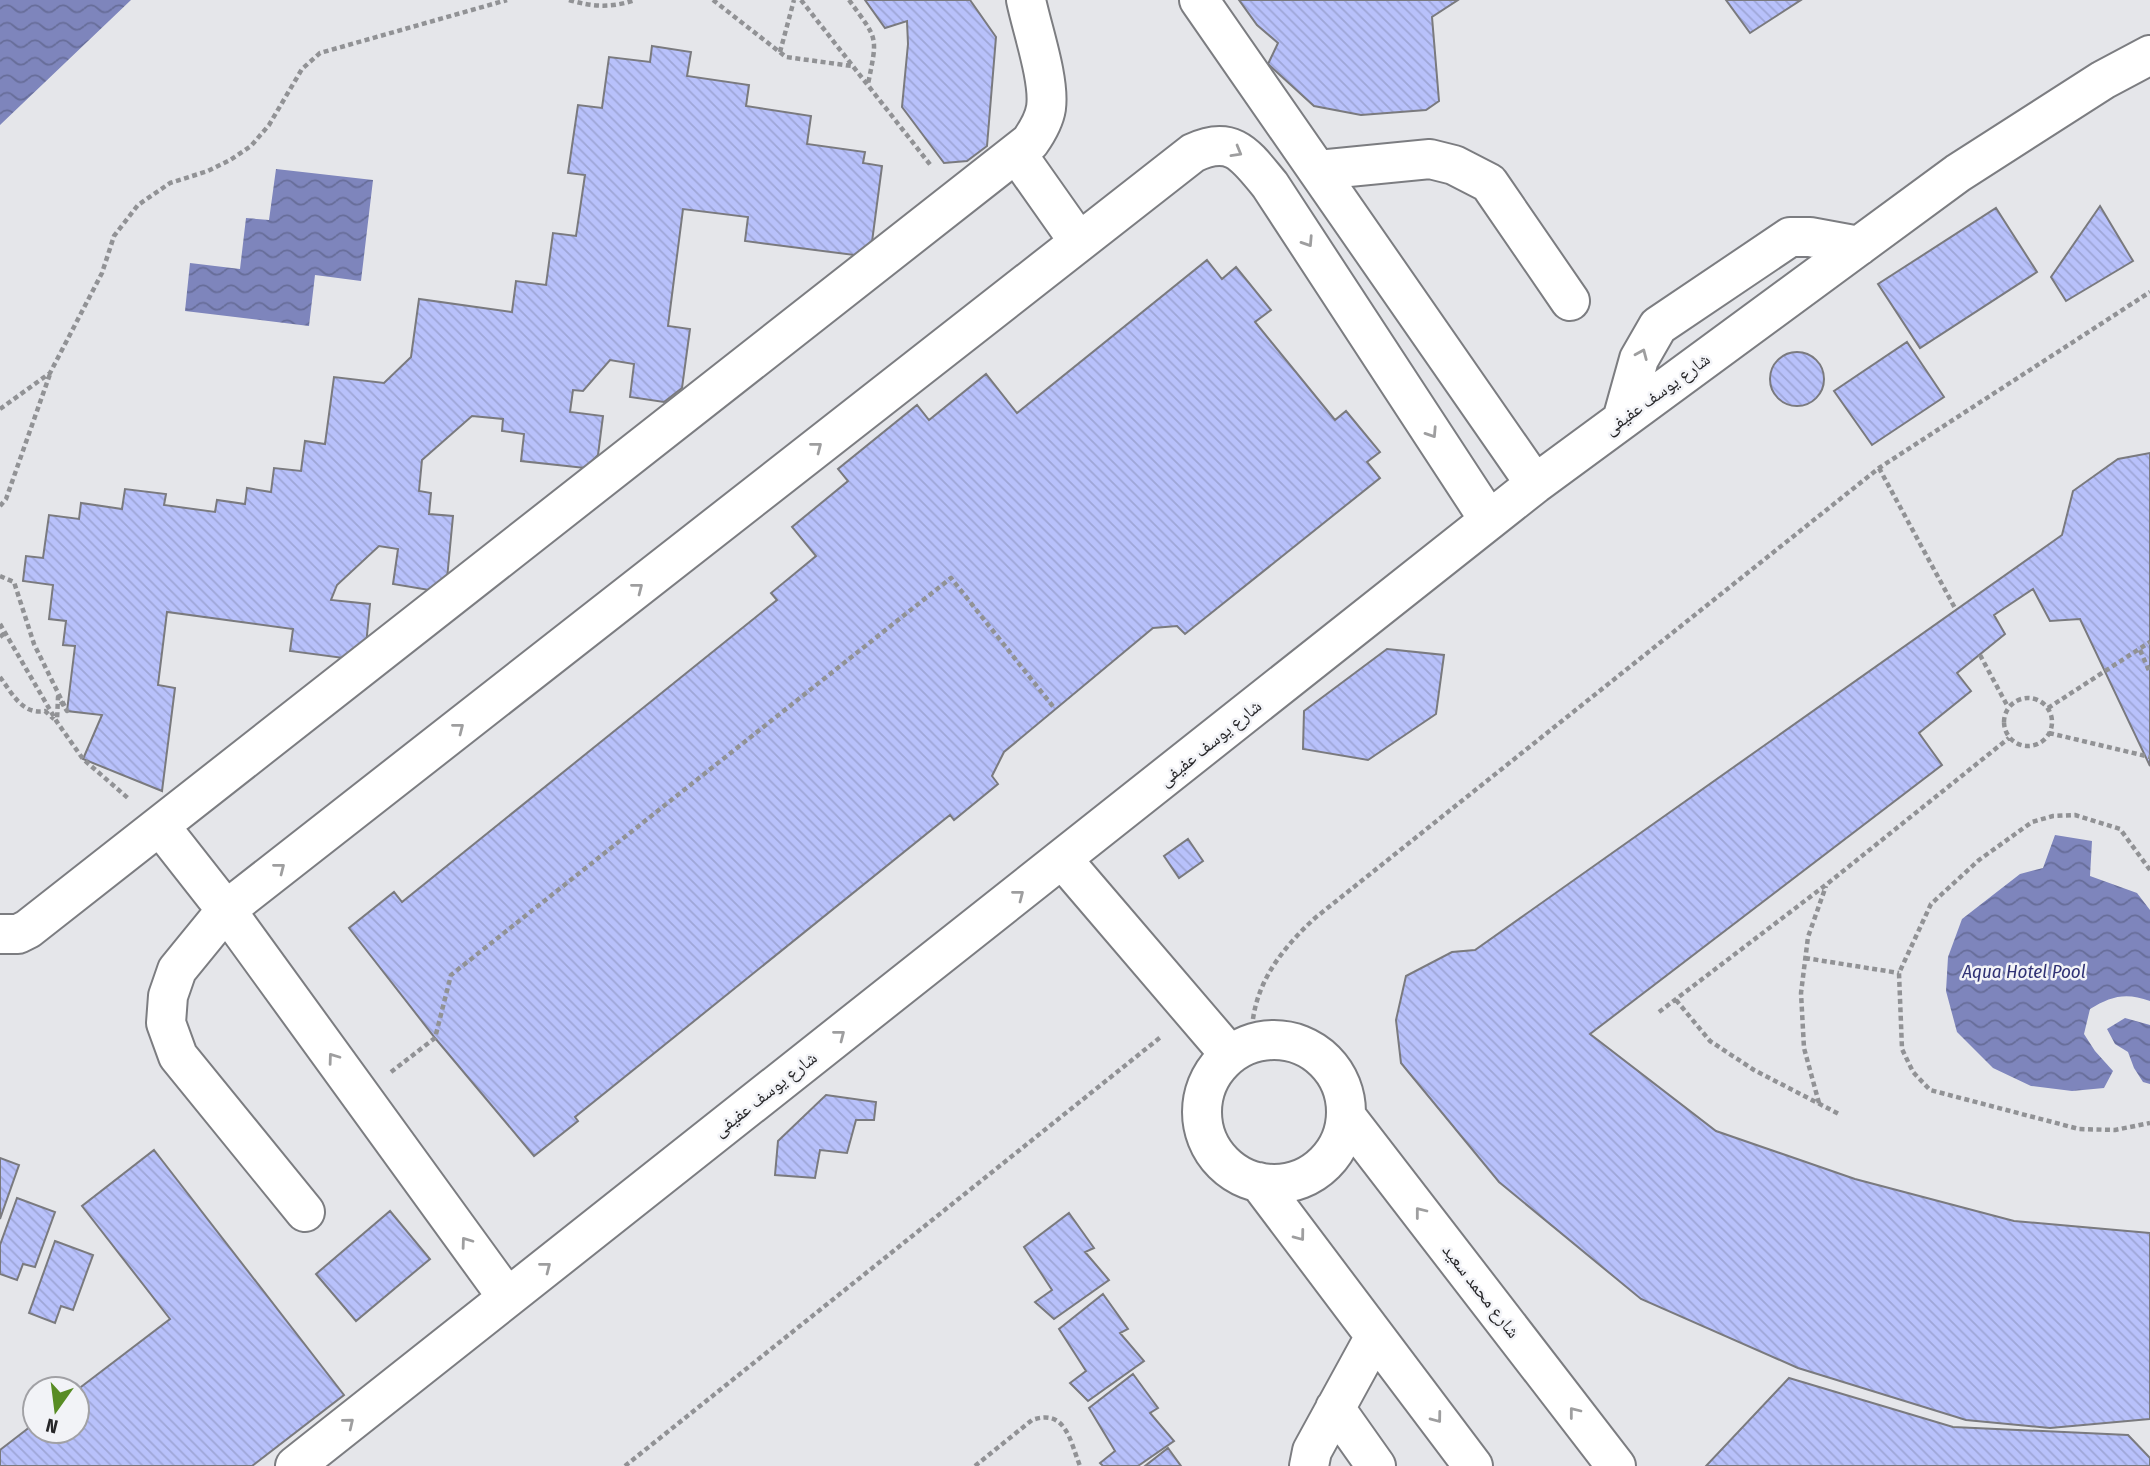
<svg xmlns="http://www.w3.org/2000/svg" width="2150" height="1466" viewBox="0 0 2150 1466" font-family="'Fira Sans Condensed','Noto Naskh Arabic',sans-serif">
  <defs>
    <pattern id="water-waves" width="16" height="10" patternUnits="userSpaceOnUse" patternTransform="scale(1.75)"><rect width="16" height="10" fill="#7e85bc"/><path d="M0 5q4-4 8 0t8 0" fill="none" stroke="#676d99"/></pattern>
    <pattern id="building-back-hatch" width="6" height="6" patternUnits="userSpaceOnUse" patternTransform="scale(1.75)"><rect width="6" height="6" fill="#b8c1fb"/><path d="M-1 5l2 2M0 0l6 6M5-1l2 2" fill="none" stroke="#9ea6d7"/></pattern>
  </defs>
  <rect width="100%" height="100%" fill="#e5e6ea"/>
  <path fill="url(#water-waves)" d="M0,0H131L0,125Z
    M276,169L373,180L361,281L315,275L309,326L185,311L190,263L240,269L246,218L269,220Z
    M2055,835L2092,841L2090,876L2137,893L2150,910V1001C2126,992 2111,996 2090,1009L2084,1034L2095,1051L2113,1071L2104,1088L2072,1091L2031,1086L1993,1068L1957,1032L1946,991L1948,957L1962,919L2020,874L2043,868Z
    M2125,1018L2150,1025V1084L2143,1082L2134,1068L2128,1052L2115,1044L2107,1029Z"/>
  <path fill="url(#building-back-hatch)" stroke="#7a7a7e" stroke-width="2" d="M865,0H970L996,37L987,146L967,161L944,163L902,107L908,44L907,21L885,28Z
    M1239,0H1458L1432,17L1439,101L1426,110L1361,115L1314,106L1268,64L1278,43L1257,25Z
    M1726,0H1801L1750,33Z
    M652,46L691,52L687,76L749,85L746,106L811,116L807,144L865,152L863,163L882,166L870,257L745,241L748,217L683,209L668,326L690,329L682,388L664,402L630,397L634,364L610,360L583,391L573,390L570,412L603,416L598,455L585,468L521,461L524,434L502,431L503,419L472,416L422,460L419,491L431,493L429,514L453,516L447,579L429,590L393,584L398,549L379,546L337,585L331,600L370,604L366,645L351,659L290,651L293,629L167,612L158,685L175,688L162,791L83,759L102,715L67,711L75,646L63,645L66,621L49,619L53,585L23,581L26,556L43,558L49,515L79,519L81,503L122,509L125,489L166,494L164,505L215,512L217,500L245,504L247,488L271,492L274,468L301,471L305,441L325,444L334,377L384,383L411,357L419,299L512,312L516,281L546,285L553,233L576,236L585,175L568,173L578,105L602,108L609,57L650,62Z
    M2100,206L2133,261L2066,301L2051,277Z
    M1996,208L2037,272L1920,348L1878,284Z
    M1207,260L1222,279L1236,267L1271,310L1255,322L1335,420L1346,411L1380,452L1367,462L1380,478L1185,634L1177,626L1153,628L1004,752L992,776L998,784L954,820L950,815L575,1117L578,1121L534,1156L435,1038L349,928L394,892L402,902L777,600L771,593L816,556L792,527L848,481L838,469L917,405L929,420L986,374L1017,413Z
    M1907,342L1944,397L1872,445L1834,391Z
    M1770 379a27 27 0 1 1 54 0a27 27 0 1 1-54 0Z
    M2150,453V766L2080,619L2050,621L2033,589L1994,615L2005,634L1957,673L1971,691L1919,733L1942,765L1590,1034L1716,1131L1855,1179L2014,1221L2150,1233V1419L2050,1428L1966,1420L1798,1368L1641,1299L1499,1182L1401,1063L1396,1020L1406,976L1452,952L1475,950L2062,535L2073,491L2118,459Z
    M1387,649L1444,655L1436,714L1368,760L1303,749L1304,711Z
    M1188,839L1203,861L1179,878L1164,856Z
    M826,1095L876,1102L874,1120H856L847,1153L820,1150L815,1178L775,1175L778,1141Z
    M154,1150L344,1395L252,1466H0V1450L35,1423V1431H77V1390L170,1319L82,1206Z
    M0,1158L19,1165L0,1219Z
    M17,1198L55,1212L35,1267L23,1264L17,1280L0,1274V1245Z
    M390,1211L430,1259L356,1321L316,1274Z
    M1069,1213L1094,1248L1085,1252L1109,1280L1054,1319L1035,1302L1052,1290L1024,1247Z
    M55,1241L93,1255L73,1310L61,1306L55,1323L29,1313Z
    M1103,1294L1128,1329L1120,1333L1144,1361L1088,1401L1070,1383L1086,1371L1059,1329Z
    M1133,1374L1158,1408L1150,1413L1174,1441L1138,1466H1103L1100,1463L1115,1451L1089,1408Z
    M1789,1378L1953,1427L2128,1435L2150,1458V1466H1706Z
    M1168,1448L1181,1466H1145Z"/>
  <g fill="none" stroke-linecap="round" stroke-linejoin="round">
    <g stroke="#7c7d81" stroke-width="42">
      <path id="minor" d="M1199,0L1535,484
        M1017,154L1079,242
        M1318,170L1430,159L1454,165L1489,183L1570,301
        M1622,420L1639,359L1658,326L1790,237H1810L1859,246
        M160,826L226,910L507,1297
        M1063,860L1230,1055
        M0,934H18L28,929L1030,142C1037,132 1044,121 1046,108C1050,80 1032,29 1026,0
        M1202 1112a72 72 0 1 1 144 0a72 72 0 1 1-144 0Z
        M1346,1116L1616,1466
        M1259,1182L1473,1466
        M305,1212L178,1056L166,1023L168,996L177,970L226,910L1193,153C1233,134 1246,156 1270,185L1489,520
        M1335,1408L1376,1466
        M295,1466L1535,484L1958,173L2103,80L2150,55
        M1309,1466L1312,1451L1375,1336"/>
    </g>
    <path stroke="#919295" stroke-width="4.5" stroke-dasharray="5 3.5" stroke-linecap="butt" d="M569,0C593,7 611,8 635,0
      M713,0L786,57L852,66
      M801,0L932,167
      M849,0C878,40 878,35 868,84
      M780,52L794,0
      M0,409L50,373L102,273L114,236L138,205L170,183L208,171L230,160L251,146L269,125L302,69L320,53L507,0
      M1879,468L1956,610
      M0,506L6,499L50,374
      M0,576L14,582L34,644L67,711L58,697L57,721
      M0,624L57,722L83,759L129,799
      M0,637L6,632
      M2140,650L2150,673
      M1980,655L2008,707
      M0,677C12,693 22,715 45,711L54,719
      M2004 722a24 24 0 1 1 48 0a24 24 0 1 1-48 0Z
      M2048,708L2150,642
      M2049,733L2150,757
      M2150,870L2120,829L2075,815L2053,816L2032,822L1979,860L1931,904L1899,973L1902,1049L1913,1072L1930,1090L2079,1129L2115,1130L2150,1123
      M1805,958L1899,973
      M1676,1000L1710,1041L1754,1070L1839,1114
      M1659,1012L1827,884L2009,738
      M1253,1019C1259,977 1285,946 1315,918L1879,468L2150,292
      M391,1072L435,1038L451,975L951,578L1055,709
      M1819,1103L1804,1048L1801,993L1808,937L1826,886
      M625,1466L1162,1036
      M975,1466L1032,1420C1066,1408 1070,1441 1080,1466"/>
    <use href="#minor" stroke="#fff" stroke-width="38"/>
  </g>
  <defs><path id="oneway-chevron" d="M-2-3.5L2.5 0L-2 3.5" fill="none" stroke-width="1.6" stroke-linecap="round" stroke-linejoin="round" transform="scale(1.75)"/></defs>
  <g stroke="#9e9e9f">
    <use href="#oneway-chevron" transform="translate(1237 152) rotate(30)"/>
    <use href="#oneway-chevron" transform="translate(1308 242) rotate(57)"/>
    <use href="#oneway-chevron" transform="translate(1642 354) rotate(-67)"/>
    <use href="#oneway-chevron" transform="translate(1432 433) rotate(57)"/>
    <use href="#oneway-chevron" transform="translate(817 447) rotate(-38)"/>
    <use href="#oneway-chevron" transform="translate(638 588) rotate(-38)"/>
    <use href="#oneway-chevron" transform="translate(459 728) rotate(-38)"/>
    <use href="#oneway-chevron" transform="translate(280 868) rotate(-38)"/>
    <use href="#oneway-chevron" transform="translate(1019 895) rotate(-38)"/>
    <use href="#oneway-chevron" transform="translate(840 1035) rotate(-38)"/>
    <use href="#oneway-chevron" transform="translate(333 1058) rotate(-126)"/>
    <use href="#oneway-chevron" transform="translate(1420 1212) rotate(-128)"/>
    <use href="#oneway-chevron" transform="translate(1300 1236) rotate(53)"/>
    <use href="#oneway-chevron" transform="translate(466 1242) rotate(-126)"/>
    <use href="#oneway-chevron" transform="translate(546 1267) rotate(-38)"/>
    <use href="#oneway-chevron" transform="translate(1574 1412) rotate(-128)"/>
    <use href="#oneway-chevron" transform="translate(1437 1418) rotate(53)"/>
    <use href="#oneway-chevron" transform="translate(349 1423) rotate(-39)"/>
  </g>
  <g text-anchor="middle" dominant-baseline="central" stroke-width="5" stroke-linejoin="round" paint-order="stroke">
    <g font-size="18" fill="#272729" stroke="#f2f3f7">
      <text transform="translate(1657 394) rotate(-36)">شارع يوسف عفيفى</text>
      <text transform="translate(1210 743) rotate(-39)">شارع يوسف عفيفى</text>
      <text transform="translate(765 1094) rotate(-38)">شارع يوسف عفيفى</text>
      <text transform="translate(1481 1291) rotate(52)">شارع محمد سعيد</text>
    </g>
    <g font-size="19" font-style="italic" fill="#303275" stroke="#f2f3f7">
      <text x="2024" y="971">Aqua Hotel Pool</text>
    </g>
  </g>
  <g transform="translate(56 1410) rotate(194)"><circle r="33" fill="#f2f3f7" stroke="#a1a1a5" stroke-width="2"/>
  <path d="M0-5L12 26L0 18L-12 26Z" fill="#588c24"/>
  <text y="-10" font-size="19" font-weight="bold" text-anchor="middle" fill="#272729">N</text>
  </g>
</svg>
